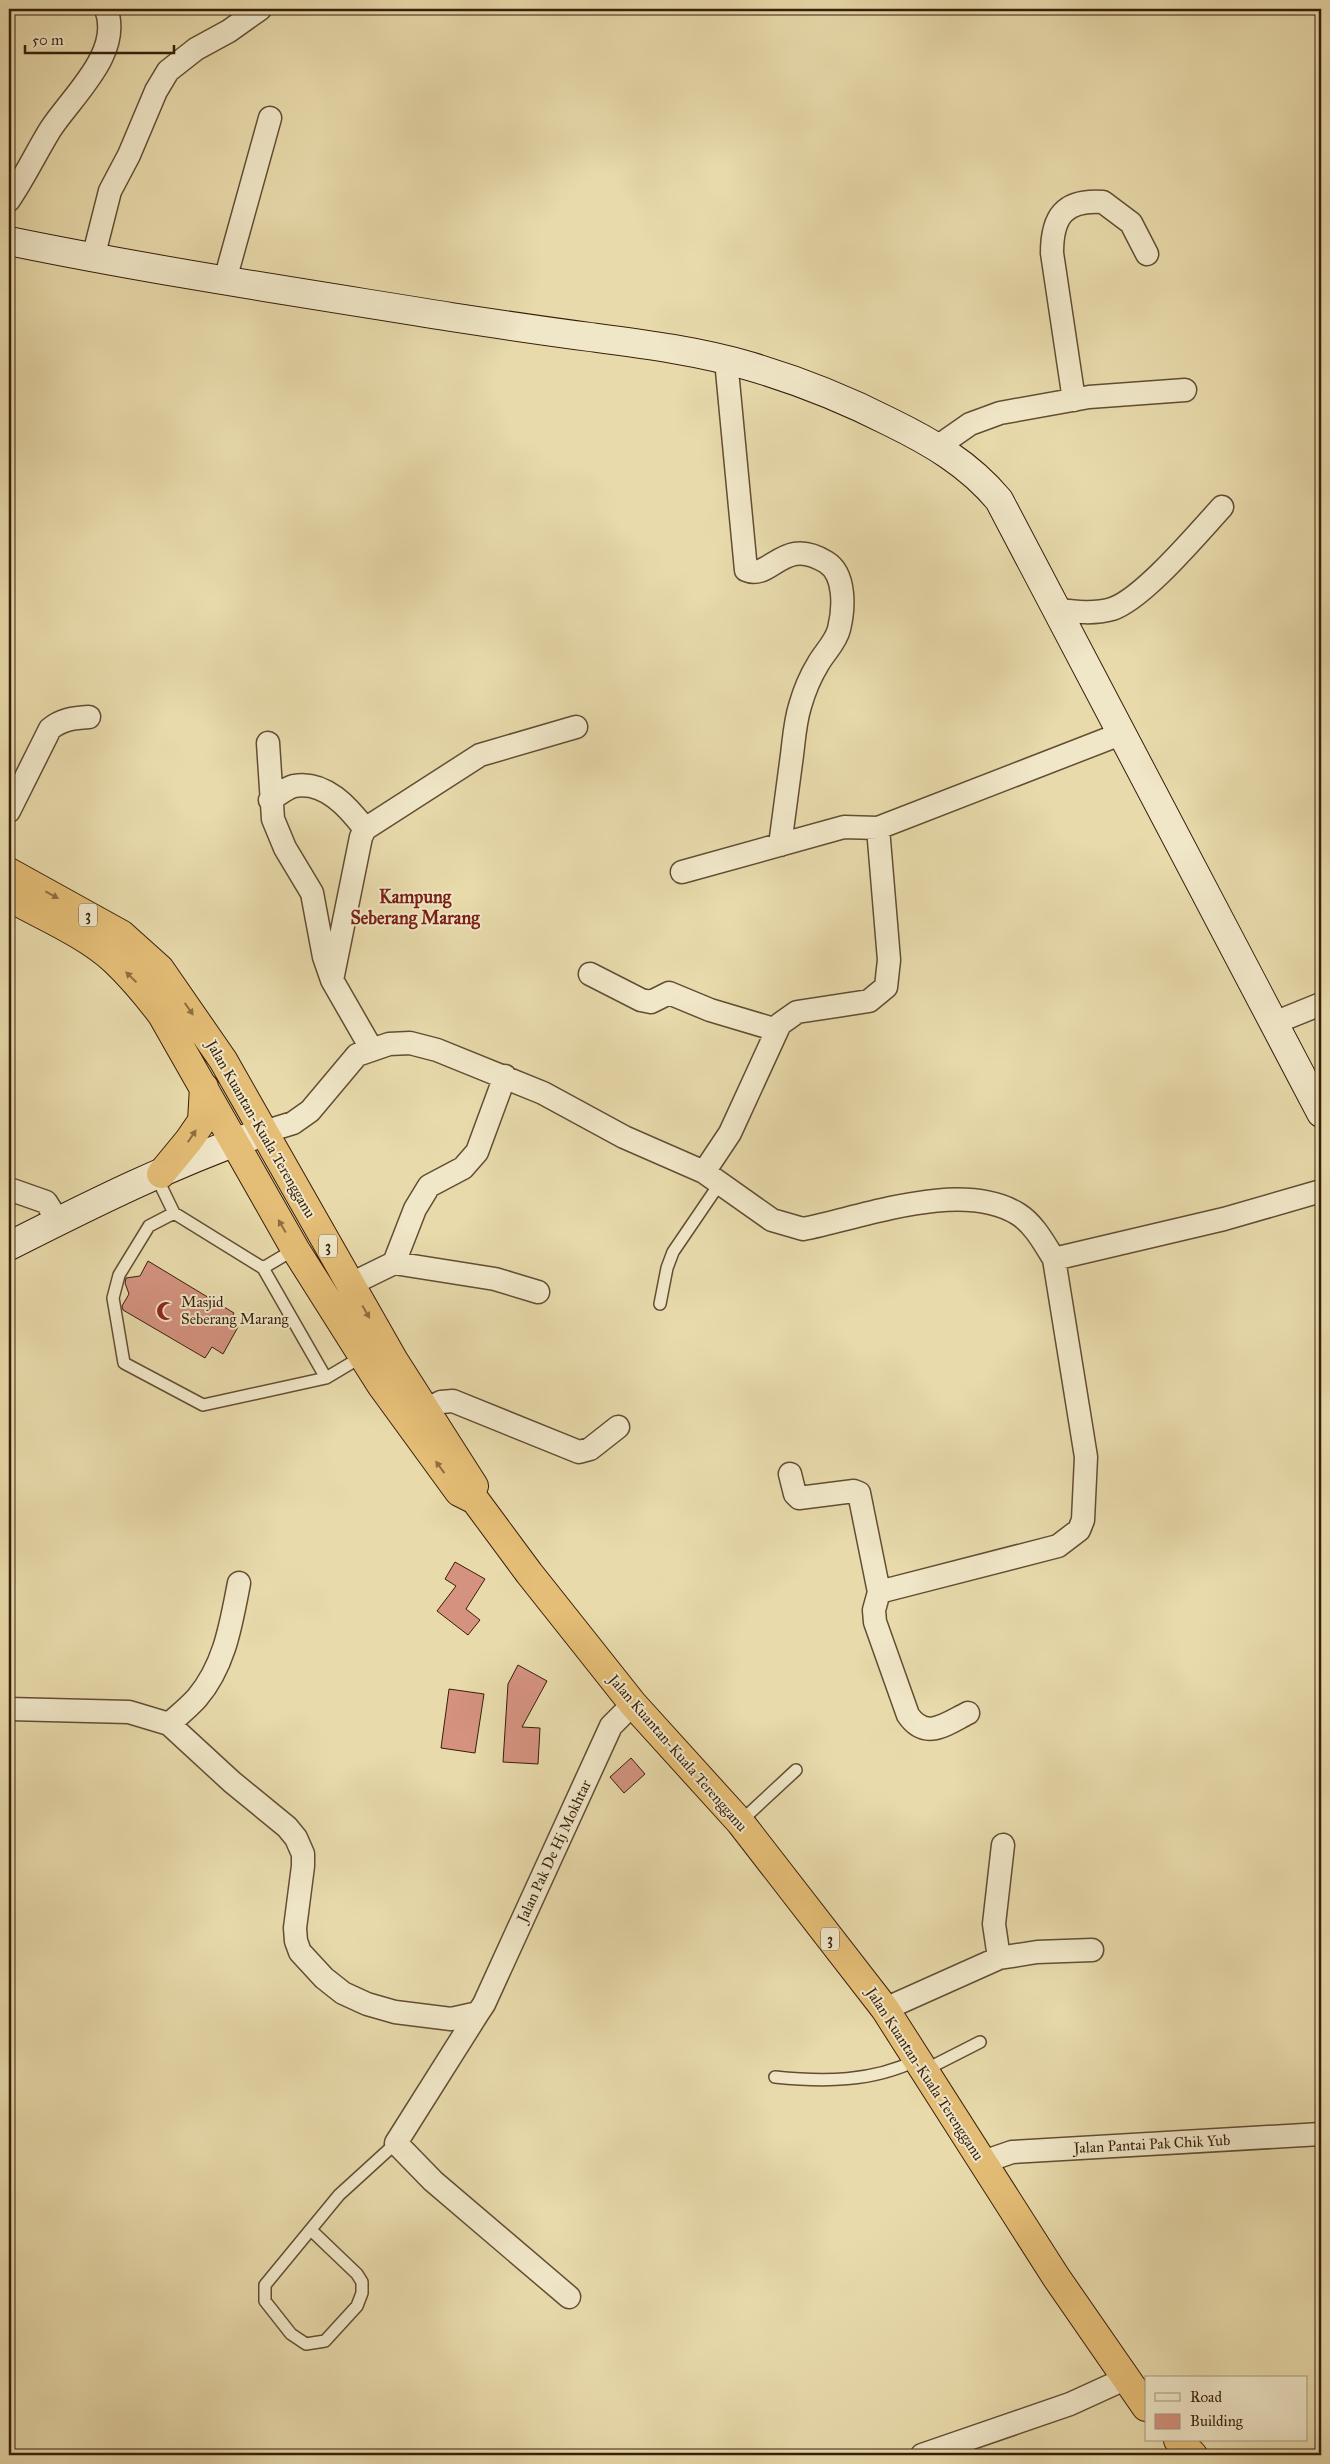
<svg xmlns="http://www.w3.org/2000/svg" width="1330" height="2464" viewBox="0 0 1330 2464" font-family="'IM FELL Great Primer',serif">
  <rect width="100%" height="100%" fill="#e8daab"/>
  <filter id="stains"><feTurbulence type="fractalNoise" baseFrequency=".004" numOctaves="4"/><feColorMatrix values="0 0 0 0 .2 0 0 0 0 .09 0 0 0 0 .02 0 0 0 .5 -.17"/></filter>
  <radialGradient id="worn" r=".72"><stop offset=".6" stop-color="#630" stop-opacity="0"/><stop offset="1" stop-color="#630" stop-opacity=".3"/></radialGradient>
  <path fill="#d4927f" stroke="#371e0b" d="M148,1261L234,1313L229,1322L238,1327L223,1354L212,1347L205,1358L123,1310L122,1306L129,1294L125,1283L126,1278L140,1276Z
    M455,1562L485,1579L466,1609L480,1620L468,1635L437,1611L456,1586L445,1579Z
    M518,1665L547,1681L522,1727L540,1728L538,1764L503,1762L508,1684Z
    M449,1689L484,1694L475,1753L441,1748Z
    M631,1758L645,1774L624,1793L610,1777Z"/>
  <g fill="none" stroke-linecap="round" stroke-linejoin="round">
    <g stroke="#634d33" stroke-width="14">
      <path id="lane" d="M156,1176L174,1213L149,1226L119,1275L113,1298L124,1363L203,1405L326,1378L363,1356
        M174,1213L263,1268L326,1378
        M263,1268L295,1249
        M660,1304L667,1268L673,1252L720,1183
        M740,1822L796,1770
        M925,2070L980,2042
        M775,2077C824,2082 872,2082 917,2060
        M311,2230L357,2274L362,2282V2293L357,2306L325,2341L306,2344L291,2334L265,2301V2285L339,2195L396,2143"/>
    </g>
    <g stroke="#634d33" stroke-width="25">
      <path id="street" d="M9,200C24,178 36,153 50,130C71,97 123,53 106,9
        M93,258L110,191L129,155L156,91L168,71L196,49L229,31L260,9
        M225,280L270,118
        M726,360L746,570C771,581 783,535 826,562C846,574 844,609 839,629C836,642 824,653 818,664C810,677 804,692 800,706C795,722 794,739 792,755C788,785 784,815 780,845
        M1074,400L1052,253C1052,217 1064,199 1103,202L1131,223L1147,254
        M937,447L970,424L1000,413L1089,397L1185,390
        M1058,610C1076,612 1095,614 1112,609C1143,599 1198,533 1222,507
        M268,743L273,819L285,848L312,893L324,957L332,980L371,1048
        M270,800C278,795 286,788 294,786C325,780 349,808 365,829
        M9,811L50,729C62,719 74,718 89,717
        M682,872L844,827L878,828
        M590,974L641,1000L651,1002L669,993L710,1010L777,1030
        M332,980L361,837L365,829L480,755L576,727
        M1274,1023L1321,1004
        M264,1132L293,1123L310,1111L357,1055L389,1044L410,1043L437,1050L543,1093L624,1137L704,1172L772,1220L803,1229C864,1217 961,1179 1018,1214C1034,1224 1044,1243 1054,1259L1086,1457L1083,1520L1079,1530L1058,1546L879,1592
        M704,1172L730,1133L780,1024L797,1012L869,1001L886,987L889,960L878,828L1123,733
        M9,1189L46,1202L58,1221
        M1054,1259L1224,1219L1321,1191
        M394,1263L495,1279L538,1292
        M351,1284L394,1263L415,1209L429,1186L463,1168L477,1152L505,1076
        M427,1409L441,1402L453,1401L579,1452L590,1449L618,1427
        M790,1474L795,1494L799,1498L854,1491L859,1493L879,1592L874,1610L875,1622L908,1715C926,1741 946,1724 968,1713
        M9,1709L129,1712L169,1724L232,1782L287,1827L296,1838L303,1854V1866L295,1928L296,1941L300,1952L324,1978L343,1993L367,2004L395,2012L451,2019L478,2013L484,2004L611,1726L633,1704
        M169,1724C179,1715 189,1707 197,1698C225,1665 231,1624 239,1583
        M999,1958L994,1924L1003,1845
        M885,2009L999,1958L1037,1952L1092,1950
        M478,2013L396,2143L433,2181L569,2297
        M983,2162L1012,2152L1321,2134
        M922,2455L1070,2404L1127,2378"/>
    </g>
    <g stroke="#371e0b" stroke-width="30">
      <path id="secondary" d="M9,241C155,271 303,293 451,317C497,324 544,331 590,337C643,344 698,351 749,366C797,380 845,399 890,422C931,442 969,464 999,500L1321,1113
        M9,1246C92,1204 176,1162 264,1132"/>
    </g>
    <g stroke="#371e0b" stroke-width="30">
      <path id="highway" d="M9,872L121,934L160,969L223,1060L393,1359L474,1486
        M9,897C44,917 84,933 114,960C132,977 147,995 162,1015L295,1249L381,1385L459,1492L475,1500L529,1573L633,1704L740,1822L885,2009L1056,2277L1146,2407
        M161,1174L189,1140L202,1121L204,1087
        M1178,2440L1193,2455"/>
    </g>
    <use href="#lane" stroke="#f0e7c8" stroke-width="11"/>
    <use href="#street" stroke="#f0e7c8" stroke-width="22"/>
    <use href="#secondary" stroke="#f0e7c8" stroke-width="28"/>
    <use href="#highway" stroke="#e4bd76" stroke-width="28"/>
  </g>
  <defs><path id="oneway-solid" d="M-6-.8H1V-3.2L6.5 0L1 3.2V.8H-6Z" transform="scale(1.25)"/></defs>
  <g fill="#8e6e40">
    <use href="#oneway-solid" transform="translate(52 895) rotate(29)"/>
    <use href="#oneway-solid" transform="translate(131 977) rotate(-136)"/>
    <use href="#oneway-solid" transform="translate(189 1009) rotate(55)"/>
    <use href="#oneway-solid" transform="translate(192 1136) rotate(-56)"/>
    <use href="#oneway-solid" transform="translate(282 1226) rotate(-120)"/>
    <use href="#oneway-solid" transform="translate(366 1312) rotate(60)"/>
    <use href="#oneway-solid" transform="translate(440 1467) rotate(-126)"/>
  </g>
  <defs>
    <g id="mosque-bare" transform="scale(1.5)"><path d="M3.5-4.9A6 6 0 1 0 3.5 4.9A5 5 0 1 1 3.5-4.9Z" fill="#8f2418" stroke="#f0e7c8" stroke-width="2.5" paint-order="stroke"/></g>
  </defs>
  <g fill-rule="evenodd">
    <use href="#mosque-bare" x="166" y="1311"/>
  </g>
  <g text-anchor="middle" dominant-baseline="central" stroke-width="4" stroke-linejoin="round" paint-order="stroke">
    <g fill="#f0e7c8" stroke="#6e5a44" stroke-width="1">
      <rect x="79" y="903.5" width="18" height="23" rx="4"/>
      <rect x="319" y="1234.5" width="18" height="23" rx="4"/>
      <rect x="821" y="1927.5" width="18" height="23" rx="4"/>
    </g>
    <g font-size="14" font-weight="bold" fill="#371e0b">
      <text x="88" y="915">3</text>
      <text x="328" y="1246">3</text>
      <text x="830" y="1939">3</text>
    </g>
    <g font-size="15" fill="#371e0b" stroke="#f0e7c8">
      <text transform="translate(261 1129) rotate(60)">Jalan Kuantan-Kuala Terengganu</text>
      <text transform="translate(678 1753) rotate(49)">Jalan Kuantan-Kuala Terengganu</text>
      <text transform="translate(554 1851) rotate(-65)">Jalan Pak De Hj Mokhtar</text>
      <text transform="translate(925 2074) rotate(57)">Jalan Kuantan-Kuala Terengganu</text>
      <text transform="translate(1152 2144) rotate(-3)">Jalan Pantai Pak Chik Yub</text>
    </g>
    <g font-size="15" fill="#371e0b" stroke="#f0e7c8" text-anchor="start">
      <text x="181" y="1302">Masjid<tspan x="181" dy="17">Seberang Marang</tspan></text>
    </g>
    <g font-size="18" font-weight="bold" fill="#7a1f14" stroke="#f0e7c8">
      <text x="415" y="897">Kampung<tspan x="415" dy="21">Seberang Marang</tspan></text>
    </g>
  </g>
  <rect width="1330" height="2464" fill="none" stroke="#e8daab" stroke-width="30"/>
  <rect x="10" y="10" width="1310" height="2444" fill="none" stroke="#371e0b" stroke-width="2.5"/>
  <rect x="15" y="15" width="1300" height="2434" fill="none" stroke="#371e0b"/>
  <rect x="1145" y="2376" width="162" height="65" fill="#f0e7c8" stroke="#a6977c"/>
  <rect x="1155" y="2393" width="25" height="8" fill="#f0e7c8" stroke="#a6977c"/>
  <text x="1190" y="2402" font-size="15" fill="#371e0b">Road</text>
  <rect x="1155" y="2414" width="25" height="15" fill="#d4927f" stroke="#a6977c"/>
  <text x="1190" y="2426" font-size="15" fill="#371e0b">Building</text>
  <path d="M25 45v8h149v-8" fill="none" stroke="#371e0b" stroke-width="2.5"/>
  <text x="32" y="45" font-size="15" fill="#371e0b" stroke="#f0e7c8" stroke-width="4" paint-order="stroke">50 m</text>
  <rect width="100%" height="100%" filter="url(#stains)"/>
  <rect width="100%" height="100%" fill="url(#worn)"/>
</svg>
